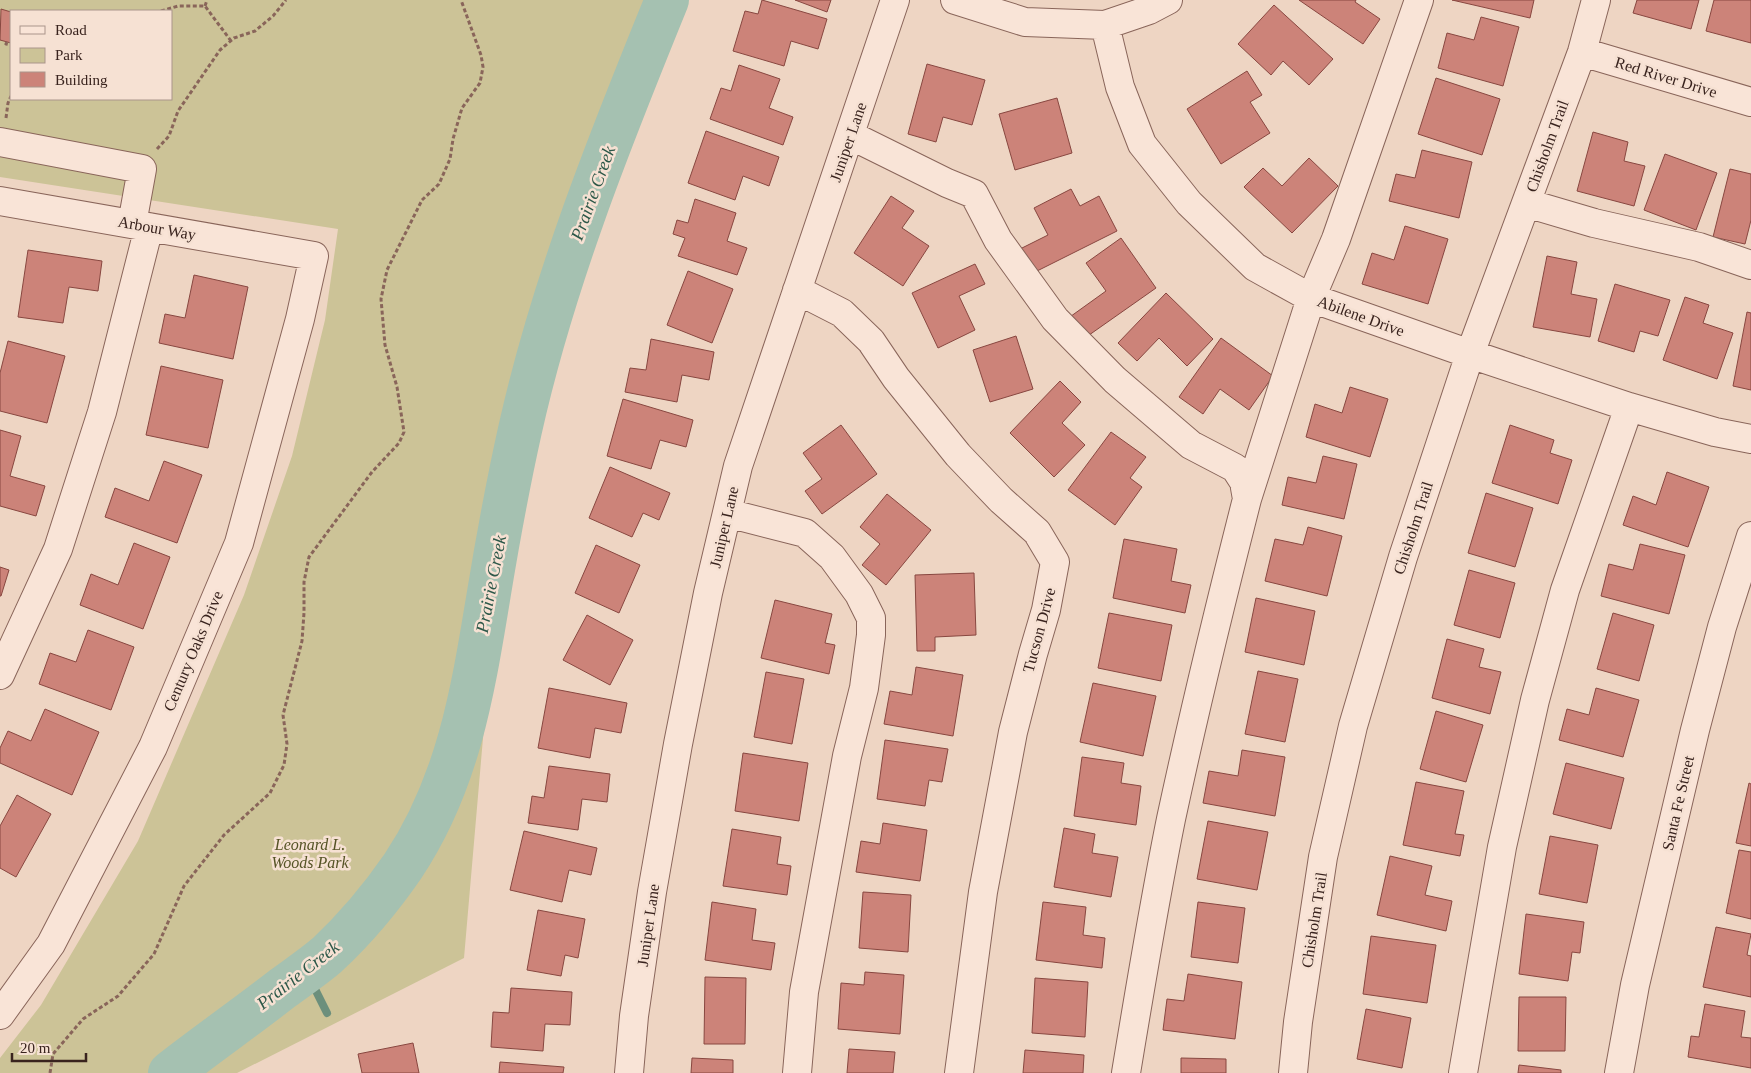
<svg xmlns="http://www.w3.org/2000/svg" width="1751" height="1073" viewBox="0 0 1751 1073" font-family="'Times New Roman',serif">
  <rect width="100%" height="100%" fill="#eed5c3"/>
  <path fill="#ccc397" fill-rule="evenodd" d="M0,0H683L653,81L596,215L531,446L485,715L464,958L237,1073H0V1058L41,1005L138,841L244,595L292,456L325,320L338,229L0,177ZM11,11H171V99H11Z"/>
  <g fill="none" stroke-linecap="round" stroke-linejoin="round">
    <path stroke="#6c8f7c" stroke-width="8" d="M306,971L327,1013"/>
    <path stroke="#a5c1b1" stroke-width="44" d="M170,1073C207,1044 246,1017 283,988C298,977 313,967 327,955C356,928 381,898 403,866C459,782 473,690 489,593C498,538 508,484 520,430C553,282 610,140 667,0"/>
  </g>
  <path fill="#cc8379" stroke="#884740" d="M762,0L827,19L818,49L791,41L784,66L733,51L745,11L758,14Z
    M795,0H831L827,12Z
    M1299,0H1356L1355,2L1380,19L1363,44Z
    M1452,0H1534L1530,18Z
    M1637,0H1699L1691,29L1633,13Z
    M1714,0H1751V43L1706,31Z
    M1274,5L1333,59L1309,85L1283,61L1271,75L1238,44Z
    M1,9L11,12V43L0,40Z
    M1481,17L1519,27L1503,86L1438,68L1447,33L1474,40Z
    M927,64L985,80L972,125L943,117L936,142L908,134Z
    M739,65L780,79L769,108L793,117L783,145L710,119L721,88L731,91Z
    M1247,71L1262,95L1250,102L1270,133L1221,164L1187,109Z
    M1436,78L1500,99L1482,155L1418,134Z
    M1057,98L1072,153L1015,170L999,114Z
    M706,131L779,157L769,186L743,176L735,200L688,183Z
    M1593,132L1628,142L1624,161L1645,166L1634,206L1577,191Z
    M1422,150L1472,162L1459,218L1389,201L1396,174L1415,178Z
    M1665,154L1717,173L1696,230L1644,210Z
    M1309,158L1338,186L1292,233L1244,187L1263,168L1282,186Z
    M1730,169L1751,174V220L1745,244L1713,237Z
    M1071,189L1080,206L1099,196L1117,231L1029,275L1018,250L1048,235L1034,208Z
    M891,196L914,211L902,228L929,246L903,286L854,253Z
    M695,199L736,213L727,241L747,248L737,275L678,256L685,238L673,234L677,220L688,223Z
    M1405,226L1448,239L1428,304L1362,284L1372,253L1394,260Z
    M1121,238L1156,288L1082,340L1067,319L1106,291L1086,263Z
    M28,250L102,261L98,291L69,287L63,323L18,317Z
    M1547,256L1577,262L1571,294L1597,299L1590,337L1533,327Z
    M975,264L985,284L959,296L975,330L938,348L912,293Z
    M688,271L733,289L712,343L667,325Z
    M194,275L248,287L233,359L159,343L165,314L185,318Z
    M1615,284L1670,300L1658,336L1640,331L1634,352L1598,341Z
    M1166,293L1213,339L1187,366L1159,338L1137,361L1118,343Z
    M1685,297L1709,305L1703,323L1733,333L1717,379L1663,360Z
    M1747,312L1751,313V390L1733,386Z
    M1016,336L1033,389L990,402L973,350Z
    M1221,338L1273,376L1249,410L1220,389L1203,414L1179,397Z
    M651,339L714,352L709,380L682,375L677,402L625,392L630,368L646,370Z
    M8,341L65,356L47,423L0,411V373Z
    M161,366L223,380L208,448L146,435Z
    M1060,381L1081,402L1062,423L1085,445L1054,477L1010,433Z
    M1350,387L1388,399L1370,457L1306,437L1315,404L1342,413Z
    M623,399L693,420L686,447L660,440L651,469L607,456Z
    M841,425L877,474L822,514L805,491L822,479L803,453Z
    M1510,425L1554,440L1550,453L1572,460L1558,504L1492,483Z
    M0,430L21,436L10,476L45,486L36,516L0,506Z
    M1111,432L1146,457L1130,478L1142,487L1115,525L1068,490Z
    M1323,456L1357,464L1344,519L1282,505L1288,477L1316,483Z
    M164,461L202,475L177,543L105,517L115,488L149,501Z
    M610,467L670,493L659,520L643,513L632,537L589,518Z
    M1667,472L1709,487L1688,547L1623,525L1633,496L1656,505Z
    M1486,493L1533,508L1515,567L1468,553Z
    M887,494L931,530L886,585L862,565L880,544L860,527Z
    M1308,527L1342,536L1327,596L1265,581L1275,539L1303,545Z
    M1124,539L1177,549L1171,581L1191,585L1185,613L1113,598Z
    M134,543L170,557L143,629L80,605L91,574L118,585Z
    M1640,544L1685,555L1669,614L1601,596L1609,564L1633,570Z
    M596,545L640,565L619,613L575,593Z
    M0,567L9,570L1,596H0Z
    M1469,570L1515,583L1500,638L1454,625Z
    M974,573L976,635L935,637V651H917L915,575Z
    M1256,598L1315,611L1304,665L1245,652Z
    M775,600L832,614L825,643L835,645L829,674L761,658Z
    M1109,613L1172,625L1161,681L1098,668Z
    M1613,613L1654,625L1639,681L1597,669Z
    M587,615L633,640L610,685L563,660Z
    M88,630L134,647L111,710L39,684L50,653L76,662Z
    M1447,639L1484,649L1479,667L1501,672L1490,714L1432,698Z
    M916,667L963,675L953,736L884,724L890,691L912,695Z
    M1258,671L1298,679L1285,742L1245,734Z
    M766,672L804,679L792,744L754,737Z
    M1093,683L1156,696L1143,756L1080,742Z
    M549,688L627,703L621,733L595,728L590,758L538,748Z
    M1596,688L1639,700L1623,757L1559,740L1567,709L1589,715Z
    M45,709L99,732L72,795L0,763V748L8,731L31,741Z
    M1436,711L1483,725L1466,782L1420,769Z
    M885,740L948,749L942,782L929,780L925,806L877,799Z
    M1242,750L1285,757L1275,816L1203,803L1209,771L1238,776Z
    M743,753L808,763L799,821L735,811Z
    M1082,757L1124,763L1121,783L1141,786L1136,825L1074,816Z
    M1566,763L1624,778L1611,829L1553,814Z
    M549,766L610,774L607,802L582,799L578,830L528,823L532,796L544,798Z
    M1416,782L1464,791L1455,834L1464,835L1460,856L1403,845Z
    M1749,783L1751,784V846L1736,843Z
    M17,795L51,814L16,877L0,868V826Z
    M1208,821L1268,832L1257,890L1197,879Z
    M883,823L927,830L920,881L856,872L861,841L880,844Z
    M1064,828L1095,834L1092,853L1118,857L1111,897L1054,887Z
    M732,829L781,837L777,864L791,866L787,895L723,886Z
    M524,831L597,848L591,875L569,870L562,902L510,890Z
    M1550,836L1598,845L1587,903L1539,894Z
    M1739,850L1751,852V919L1726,913Z
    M1390,856L1432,866L1425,895L1452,901L1446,931L1377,915Z
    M863,892L911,895L908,952L859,948Z
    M712,902L756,909L752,940L775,943L771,970L705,960Z
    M1043,902L1086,907L1083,935L1105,938L1102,968L1036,960Z
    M1198,902L1245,908L1238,963L1191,957Z
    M538,910L585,919L578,958L565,955L561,976L527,970Z
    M1526,914L1584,922L1580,953L1572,952L1568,981L1519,974Z
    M1716,927L1751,934L1747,955L1751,956V997L1703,987Z
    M1371,936L1436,945L1427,1003L1363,994Z
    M865,972L904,975L900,1034L838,1029L841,983L864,985Z
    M1188,974L1242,982L1235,1039L1163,1030L1167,999L1184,1001Z
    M705,977L746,978L745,1044H704Z
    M1035,978L1088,982L1085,1037L1032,1033Z
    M511,988L572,992L570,1025L545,1024L543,1051L491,1047L493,1012L509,1013Z
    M1519,997H1566L1565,1051H1518Z
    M1705,1004L1745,1011L1741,1037L1751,1038V1068L1688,1057L1691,1036L1699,1037Z
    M1366,1009L1411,1018L1402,1068L1357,1059Z
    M413,1043L419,1073H362L358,1054Z
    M849,1049L895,1052L893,1073H847Z
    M1025,1050L1084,1055L1083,1073H1023Z
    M692,1058L733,1060V1073H691Z
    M1181,1058L1226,1059V1073H1181Z
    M500,1062L564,1067L563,1073H499Z
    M1519,1065L1561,1070V1073H1518Z"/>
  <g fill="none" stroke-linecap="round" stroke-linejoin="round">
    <g stroke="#89655a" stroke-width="30">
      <path id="minor" d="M955,0L1025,22L1105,25L1149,10L1168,0
        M1105,25L1120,87L1142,144L1189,203L1255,267L1311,298L1470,354L1629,407L1715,432L1751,439
        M1582,52L1751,102
        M850,135L947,183L974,194L998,240L1055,319L1115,380L1191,445L1235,468L1244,482L1247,499C1220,605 1194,712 1171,819C1154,903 1140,988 1126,1073
        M0,142L142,169L132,224
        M0,201L314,256L300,319L239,543L153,747L51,944L0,1015
        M1526,203L1594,223L1699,247L1751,265
        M797,290L842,313L871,341L896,378L958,455L1001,500L1037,532L1055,562L1046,610L1033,654L1013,732L983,892L959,1073
        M1247,499L1311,298L1336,239L1419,0
        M727,513L805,533L832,557L859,594L871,618V635L864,688L847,756L804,992L797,1073
        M0,675L58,549L102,412L149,227
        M629,1073L634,1016L652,892L678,744L708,593L738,466L895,0
        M1293,1073L1298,1022L1323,857L1353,726L1403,557L1470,354L1582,52L1596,0
        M1463,1073L1502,847L1535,700L1565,590L1629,407
        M1619,1073L1635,985L1695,730L1722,627L1751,536"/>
    </g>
    <path stroke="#89655a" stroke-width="3" stroke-dasharray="4 2.5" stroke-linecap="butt" d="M205,6L207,0
      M161,11L178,6H205L231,41
      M7,42L6,44L11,45
      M6,118L8,103L11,96
      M157,149L169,136L178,111L220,50L234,38L255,31L273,16L286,0
      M50,1073L53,1054L83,1019L118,996L154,954L184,886L224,835L270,793L284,765L287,744L283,715L302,641L304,613V582L309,557L372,472L399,443L404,432L397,387L385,345L381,299L387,270L422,200L439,184L450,159L453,139L462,108L480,83L483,67L481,55L461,0"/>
    <use href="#minor" stroke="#f9e4d7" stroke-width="28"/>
  </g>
  <g text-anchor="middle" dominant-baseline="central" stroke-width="5" stroke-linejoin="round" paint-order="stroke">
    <g font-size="16" fill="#39231e" stroke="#f6e1d3">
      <text transform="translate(1666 77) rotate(17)">Red River Drive</text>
      <text transform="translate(848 142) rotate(-71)">Juniper Lane</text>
      <text transform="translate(1547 146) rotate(-70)">Chisholm Trail</text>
      <text transform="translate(157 228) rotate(10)">Arbour Way</text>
      <text transform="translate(1361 316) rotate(20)">Abilene Drive</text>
      <text transform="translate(724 527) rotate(-77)">Juniper Lane</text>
      <text transform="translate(1413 528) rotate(-72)">Chisholm Trail</text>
      <text transform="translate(1039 630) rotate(-75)">Tucson Drive</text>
      <text transform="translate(193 651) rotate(-67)">Century Oaks Drive</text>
      <text transform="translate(1678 803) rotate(-77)">Santa Fe Street</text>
      <text transform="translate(1314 920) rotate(-81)">Chisholm Trail</text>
      <text transform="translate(648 925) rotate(-82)">Juniper Lane</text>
    </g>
    <g font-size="16" font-style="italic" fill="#555325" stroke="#f6e1d3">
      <text x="310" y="844">Leonard L.<tspan x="310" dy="18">Woods Park</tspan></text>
    </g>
    <g font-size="18" font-style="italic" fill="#2d5849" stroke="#f6e1d3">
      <text transform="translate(593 193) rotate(-70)">Prairie Creek</text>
      <text transform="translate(491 584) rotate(-79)">Prairie Creek</text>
      <text transform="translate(298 975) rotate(-38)">Prairie Creek</text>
    </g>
  </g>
  <rect x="10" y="10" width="162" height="90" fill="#f6e1d3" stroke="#aa958b"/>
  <rect x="20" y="26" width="25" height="8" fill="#f9e4d7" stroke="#aa958b"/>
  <text x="55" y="35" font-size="15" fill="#39231e">Road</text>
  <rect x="20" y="48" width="25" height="15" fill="#ccc397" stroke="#aa958b"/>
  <text x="55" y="60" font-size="15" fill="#39231e">Park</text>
  <rect x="20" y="72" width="25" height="15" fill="#cc8379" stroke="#aa958b"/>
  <text x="55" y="85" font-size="15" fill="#39231e">Building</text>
  <path d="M12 1053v8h74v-8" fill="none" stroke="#39231e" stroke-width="2.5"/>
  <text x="20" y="1053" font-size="15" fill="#39231e" stroke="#f6e1d3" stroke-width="4" paint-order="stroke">20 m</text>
</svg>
